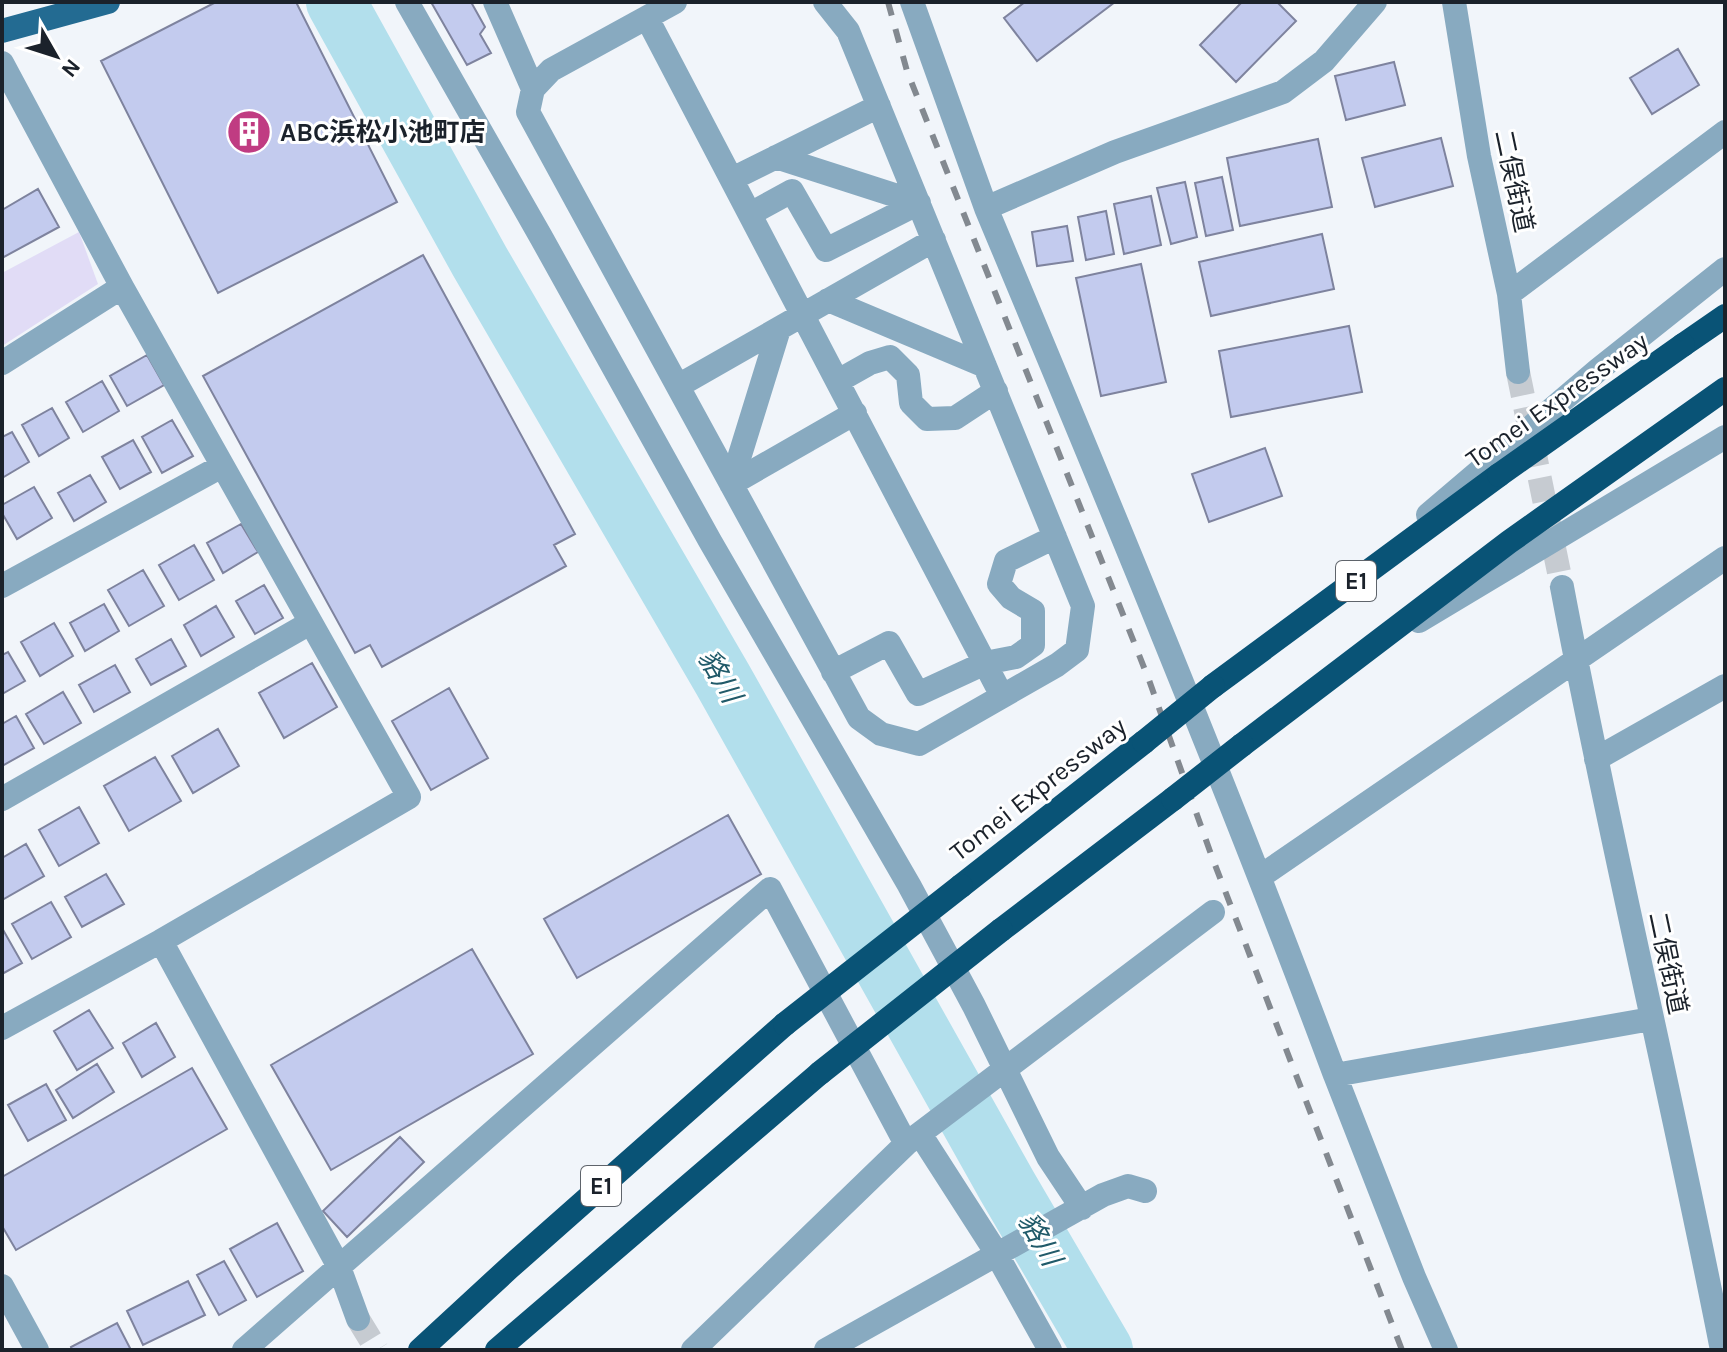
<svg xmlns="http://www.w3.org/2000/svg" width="1727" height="1352" viewBox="0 0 1727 1352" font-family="Karla,'Noto Sans JP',sans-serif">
  <rect width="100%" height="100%" fill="#f1f5fa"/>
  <path fill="#e1dcf6" d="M79,232L98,284L2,346V273Z"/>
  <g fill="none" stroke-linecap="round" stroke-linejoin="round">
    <path stroke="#b2dfec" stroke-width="60" d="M336,2L480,262L723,680L1007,1186L1103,1350"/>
  </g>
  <path fill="#c3cbee" stroke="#7e839e" stroke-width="2" d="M216,2H296L397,202L218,293L101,61Z
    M431,2H471L485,27L480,34L491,53L467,65Z
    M1025,2H1115L1037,61L1004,18Z
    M1242,2H1277L1296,21L1236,82L1200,45Z
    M1678,49L1699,85L1652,114L1630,78Z
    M1394,62L1405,105L1346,120L1335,76Z
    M1441,138L1453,186L1375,207L1362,158Z
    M1318,139L1332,207L1240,226L1227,158Z
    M1222,177L1233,230L1206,236L1195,183Z
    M1185,182L1197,237L1171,244L1157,188Z
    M38,189L59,227L2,258V210Z
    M1151,196L1161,245L1124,254L1114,204Z
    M1106,211L1114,254L1086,260L1078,217Z
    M1067,226L1073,261L1037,266L1032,232Z
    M1322,234L1334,289L1211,316L1199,262Z
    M423,255L575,534L554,545L566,566L382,667L370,645L355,653L203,376Z
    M1141,264L1166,382L1101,396L1076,278Z
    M1349,326L1362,392L1231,417L1219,351Z
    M147,355L164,385L127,406L110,376Z
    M102,381L119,411L83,432L66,402Z
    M52,408L69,438L39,456L22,425Z
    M172,420L193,456L162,473L142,437Z
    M12,432L29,462L2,478V437Z
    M133,440L151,472L120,489L102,457Z
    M1265,448L1282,496L1209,522L1192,474Z
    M90,475L106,502L74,521L58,493Z
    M34,487L52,518L17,539L2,513V505Z
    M241,524L258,552L223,573L207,543Z
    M194,545L214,580L179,600L159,565Z
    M143,570L164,606L129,626L108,590Z
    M264,585L283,618L255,634L236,601Z
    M104,604L119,631L85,651L70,623Z
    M216,606L234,637L201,656L184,625Z
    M54,623L73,656L40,676L21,642Z
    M171,639L186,666L151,685L136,659Z
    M8,652L25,681L2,694V655Z
    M312,663L337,707L284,738L259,693Z
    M115,665L130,692L94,712L79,685Z
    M449,688L488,758L431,790L392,721Z
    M63,692L81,723L44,744L26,714Z
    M16,716L34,748L2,766V724Z
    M218,729L239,766L193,793L172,756Z
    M155,757L181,801L129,831L104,786Z
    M79,807L99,843L59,866L39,830Z
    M728,815L761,874L577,978L544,919Z
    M26,844L44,876L2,900V858Z
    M106,874L124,904L82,927L65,897Z
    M51,902L71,937L32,959L12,924Z
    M2,928L22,963L2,974Z
    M472,949L533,1054L331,1170L271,1065Z
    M89,1010L113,1048L77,1070L54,1031Z
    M156,1023L175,1057L142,1077L123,1043Z
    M97,1064L114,1092L73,1118L56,1090Z
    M192,1068L227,1129L16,1250L2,1226V1177Z
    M46,1084L66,1120L28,1141L8,1105Z
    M400,1137L424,1162L347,1237L323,1211Z
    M277,1223L303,1271L257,1297L230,1249Z
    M224,1261L246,1300L219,1315L197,1275Z
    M188,1281L205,1315L143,1345L127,1311Z
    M117,1323L131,1350H72L71,1347Z"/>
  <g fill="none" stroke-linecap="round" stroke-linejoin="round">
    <path stroke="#c6cbd1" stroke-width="24" stroke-dasharray="24 12" stroke-linecap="butt" d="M1518,372L1562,587
      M358,1319L377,1350"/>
    <path stroke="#88aac0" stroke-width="24" d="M407,2L541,237L710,541L909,885L974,1006L1048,1157L1082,1208
      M495,2L533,89
      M675,2L551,70L533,89L528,112L859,718L881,734L919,744L1057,665L1077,650L1083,606L848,31L825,2
      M912,2L986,208
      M1375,2L1324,61L1283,92L1115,152L986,208C1106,495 1226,783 1335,1075L1651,1019
      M1454,2L1479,156L1509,294L1518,372
      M647,18L1002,696
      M2,63L122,287L409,797L161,941
      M776,157L919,203
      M732,179L879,106
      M750,214L792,191L826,250L919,203
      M1509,294L1725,132
      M828,300L985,366
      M2,363L122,287
      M838,381L870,363L890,357L908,375L911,403L927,419L955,418L996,391
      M678,386L934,240
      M731,484L779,329
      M731,484L855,413
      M1428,515L1598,370L1725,269
      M2,586L222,466
      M1562,587C1610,842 1672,1095 1722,1350
      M1419,621L1725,437
      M833,672L889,643L918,694L985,663L1016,657L1033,645V611L1011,598L999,584L1006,561L1055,537
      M1596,759L1725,686
      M2,799L310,623
      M1261,876L1725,558
      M2,1028L161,941L339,1267L358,1319
      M1335,1075L1414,1277L1446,1350
      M920,1134L992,1246L1050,1350
      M2,1286L37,1350
      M244,1350L770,889L906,1144
      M693,1350L906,1144L1213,912
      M826,1350L1103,1195L1128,1186L1145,1191"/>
    <path stroke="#236b92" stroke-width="24" d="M2,31L108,2"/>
    <path stroke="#095376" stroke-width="24" d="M1683,345L1725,316
      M1213,686L1499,475
      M1242,745L1509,542L1725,389
      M961,886L1144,742
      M1001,930L1173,799
      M420,1350L509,1268L785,1024
      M497,1350L820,1073"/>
    <path stroke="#838990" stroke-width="6" stroke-dasharray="14 14" stroke-linecap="butt" d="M888,2L907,71L1149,680L1212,857L1402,1350"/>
    <path stroke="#095376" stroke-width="24" d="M1499,475L1683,345
      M1144,742L1213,686
      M1173,799L1242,745
      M785,1024L961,886
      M820,1073L1001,930"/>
  </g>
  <defs>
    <g id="building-disc" transform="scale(2.3)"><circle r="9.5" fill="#c03c82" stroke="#fff"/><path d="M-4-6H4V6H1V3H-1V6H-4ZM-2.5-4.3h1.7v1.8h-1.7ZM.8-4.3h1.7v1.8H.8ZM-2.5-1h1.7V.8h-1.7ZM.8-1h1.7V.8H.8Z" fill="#fff"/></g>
  </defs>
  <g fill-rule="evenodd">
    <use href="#building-disc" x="249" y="132"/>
  </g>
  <g text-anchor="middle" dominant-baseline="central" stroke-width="6" stroke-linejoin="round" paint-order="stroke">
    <g fill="#fff" stroke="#5f646b" stroke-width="2">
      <rect x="1336" y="561" width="40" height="40" rx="6"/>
      <rect x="581" y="1166" width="40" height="40" rx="6"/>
    </g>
    <g font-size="24" font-weight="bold" fill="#1b222b">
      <text x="1356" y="581">E1</text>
      <text x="601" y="1186">E1</text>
    </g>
    <g font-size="26" font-weight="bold" fill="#1b222b" stroke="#fff" text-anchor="start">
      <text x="280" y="132">ABC浜松小池町店</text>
    </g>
    <g font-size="26" fill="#1b222b" stroke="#fff">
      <text transform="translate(1514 181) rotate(78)">二俣街道</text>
      <text transform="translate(1557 400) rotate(-35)">Tomei Expressway</text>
      <text transform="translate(1038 789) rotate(-38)">Tomei Expressway</text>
      <text transform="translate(1668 963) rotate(78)">二俣街道</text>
    </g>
    <g font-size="28" font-style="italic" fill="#205a69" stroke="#fff">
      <text transform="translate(720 676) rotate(60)">貉川</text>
      <text transform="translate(1040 1239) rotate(60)">貉川</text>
    </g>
  </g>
  <rect width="1727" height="1352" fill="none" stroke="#1b222b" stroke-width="8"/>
  <g transform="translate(56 56) rotate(129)" stroke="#ffffff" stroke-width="6" paint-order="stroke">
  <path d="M0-6L14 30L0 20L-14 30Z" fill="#1b222b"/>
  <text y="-12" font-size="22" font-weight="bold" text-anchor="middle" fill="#1b222b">N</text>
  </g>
</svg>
